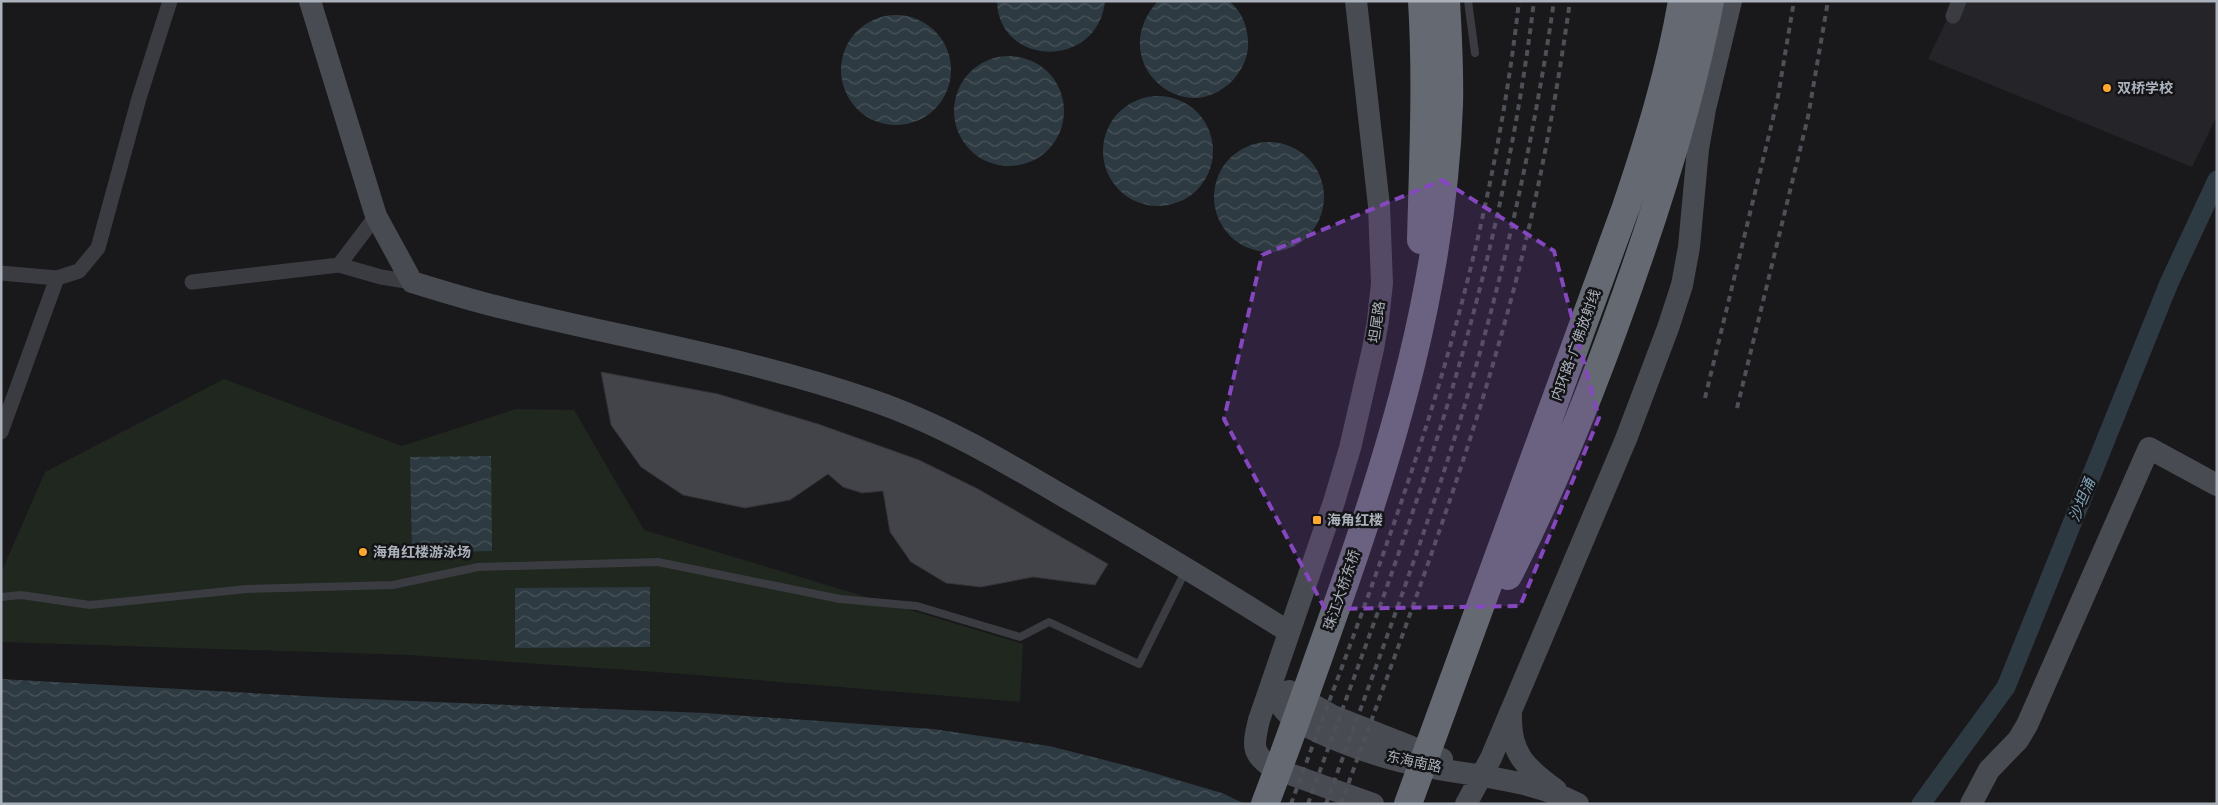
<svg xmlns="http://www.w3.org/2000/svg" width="2218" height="805" viewBox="0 0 2218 805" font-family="'Fira Sans','Noto Sans SC',sans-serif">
  <defs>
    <pattern id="water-waves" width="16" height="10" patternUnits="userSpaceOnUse" patternTransform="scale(1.25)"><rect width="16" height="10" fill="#2e3a41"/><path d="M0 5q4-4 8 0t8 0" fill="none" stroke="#4a545a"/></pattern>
  </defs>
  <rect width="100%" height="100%" fill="#19191c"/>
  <path fill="#252529" d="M1956,1H2217V116L2192,167L1928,59Z"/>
  <path fill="#1f271f" d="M224,379L402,446L516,409L574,410L644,530L1023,644L1020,702L685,674L409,655L1,642V573L45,472Z"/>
  <path fill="url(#water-waves)" d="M997,1H1105C1098,70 998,67 997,1Z
    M1158,1H1229C1244,13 1249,31 1248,49C1246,61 1241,71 1233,80C1183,132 1104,60 1158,1Z
    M841 70a55 55 0 1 1 110 0a55 55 0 1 1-110 0Z
    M954 111a55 55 0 1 1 110 0a55 55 0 1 1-110 0Z
    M1103 151a55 55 0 1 1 110 0a55 55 0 1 1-110 0Z
    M1214 197a55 55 0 1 1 110 0a55 55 0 1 1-110 0Z
    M491,456L492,551L412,553L410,457Z
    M650,587V647L515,648V588Z
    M1,679L340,698L705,713L933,729L1049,746L1140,769L1222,793L1245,804H1Z"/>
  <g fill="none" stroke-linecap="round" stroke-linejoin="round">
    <path stroke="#2e3a41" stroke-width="19" d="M1921,804L2006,687L2169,283L2217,180"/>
  </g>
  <path fill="#434449" stroke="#333338" d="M601,372L718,394L818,424L919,460L978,489L1108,564L1095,585L1033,577L981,587L946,583L911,562L890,532L883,491L862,493L843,487L828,474L790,500L745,508L683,495L641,467L611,425Z"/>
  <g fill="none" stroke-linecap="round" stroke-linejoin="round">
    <path stroke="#3a3c41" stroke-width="8" d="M1468,1L1475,53
      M1,597L21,595L90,605L247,589L393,585L478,567L658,562L840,599L917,606L1020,637L1049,622L1139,664L1186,570"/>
    <path stroke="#3a3c41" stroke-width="15" d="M1953,16L1959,1
      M339,265L381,277L412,282
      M1,273L57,278L79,271L98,248L139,98L170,1
      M192,282L339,265L376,216
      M1,432L57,278"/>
    <path stroke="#484b51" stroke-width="22" d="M310,1L376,216L412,282C441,291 470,300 499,307C623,338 750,358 871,400C939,423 1002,460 1063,496C1140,540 1214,585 1289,632
      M1356,1L1379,206L1382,283L1378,320L1373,349L1350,448L1334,502L1259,720C1253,745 1251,754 1273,768L1373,804
      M1271,686C1275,697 1280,707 1289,715C1315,735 1379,757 1412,764C1467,776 1527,777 1578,804
      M1289,691L1333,716L1442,759
      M1511,715C1510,755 1526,767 1556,790
      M1466,804L1491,758L1626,439L1668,328L1682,285L1689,247L1698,149L1705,109L1731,1
      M1971,804L1989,770L2018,740L2027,725L2149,448L2217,485"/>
    <path stroke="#656a72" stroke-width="28" d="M1421,240C1423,160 1427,81 1422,1
      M1508,576C1560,474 1601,368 1638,260C1667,176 1693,89 1710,1
      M1265,804C1290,739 1313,673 1336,608C1394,445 1443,279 1449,105C1450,71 1448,36 1446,1
      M1408,804L1626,207C1649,139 1670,71 1682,1"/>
    <path stroke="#4d5056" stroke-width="4" stroke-dasharray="6 5" stroke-linecap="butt" d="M1705,398L1777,102L1794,1
      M1737,408L1808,117L1828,1
      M1291,804C1344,660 1400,518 1443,371C1478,250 1505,127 1519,1
      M1308,804C1343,706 1380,610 1413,511C1470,346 1513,175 1534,1
      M1326,804C1371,679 1419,554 1458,427C1501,288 1533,145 1554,1
      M1341,804C1399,643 1461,483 1506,318C1535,214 1555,108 1570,1"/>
  </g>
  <path fill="#8547be" fill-opacity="0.2" stroke="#8547be" stroke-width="4" stroke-dasharray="10 6" stroke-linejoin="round" d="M1442,180L1554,251L1599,418L1520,606L1325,609L1224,419L1262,255Z"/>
  <g fill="#ffa72e" stroke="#141417" stroke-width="2">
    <circle cx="2107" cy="88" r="5"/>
    <rect x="1312" y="515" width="10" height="10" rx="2.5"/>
    <circle cx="363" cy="552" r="5"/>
  </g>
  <g text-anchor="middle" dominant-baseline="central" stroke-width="5" stroke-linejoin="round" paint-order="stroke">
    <g font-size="14" font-weight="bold" fill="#abb2bc" stroke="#141417" text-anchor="start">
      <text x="2117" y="88">双桥学校</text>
      <text x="1327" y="520">海角红楼</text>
      <text x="373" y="552">海角红楼游泳场</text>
    </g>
    <g font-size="14" fill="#abb2bc" stroke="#141417">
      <text transform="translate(1377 322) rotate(-82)">坦尾路</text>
      <text transform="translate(1576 345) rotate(-70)">内环路-广佛放射线</text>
      <text transform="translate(1342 590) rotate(-71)">珠江大桥东桥</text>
      <text transform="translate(1414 762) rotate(12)">东海南路</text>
    </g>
    <g font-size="15" font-style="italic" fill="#80a3b9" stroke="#141417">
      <text transform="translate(2082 500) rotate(-68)">沙坦涌</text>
    </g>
  </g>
  <rect width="2218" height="805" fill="none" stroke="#abb2bc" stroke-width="5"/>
</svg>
